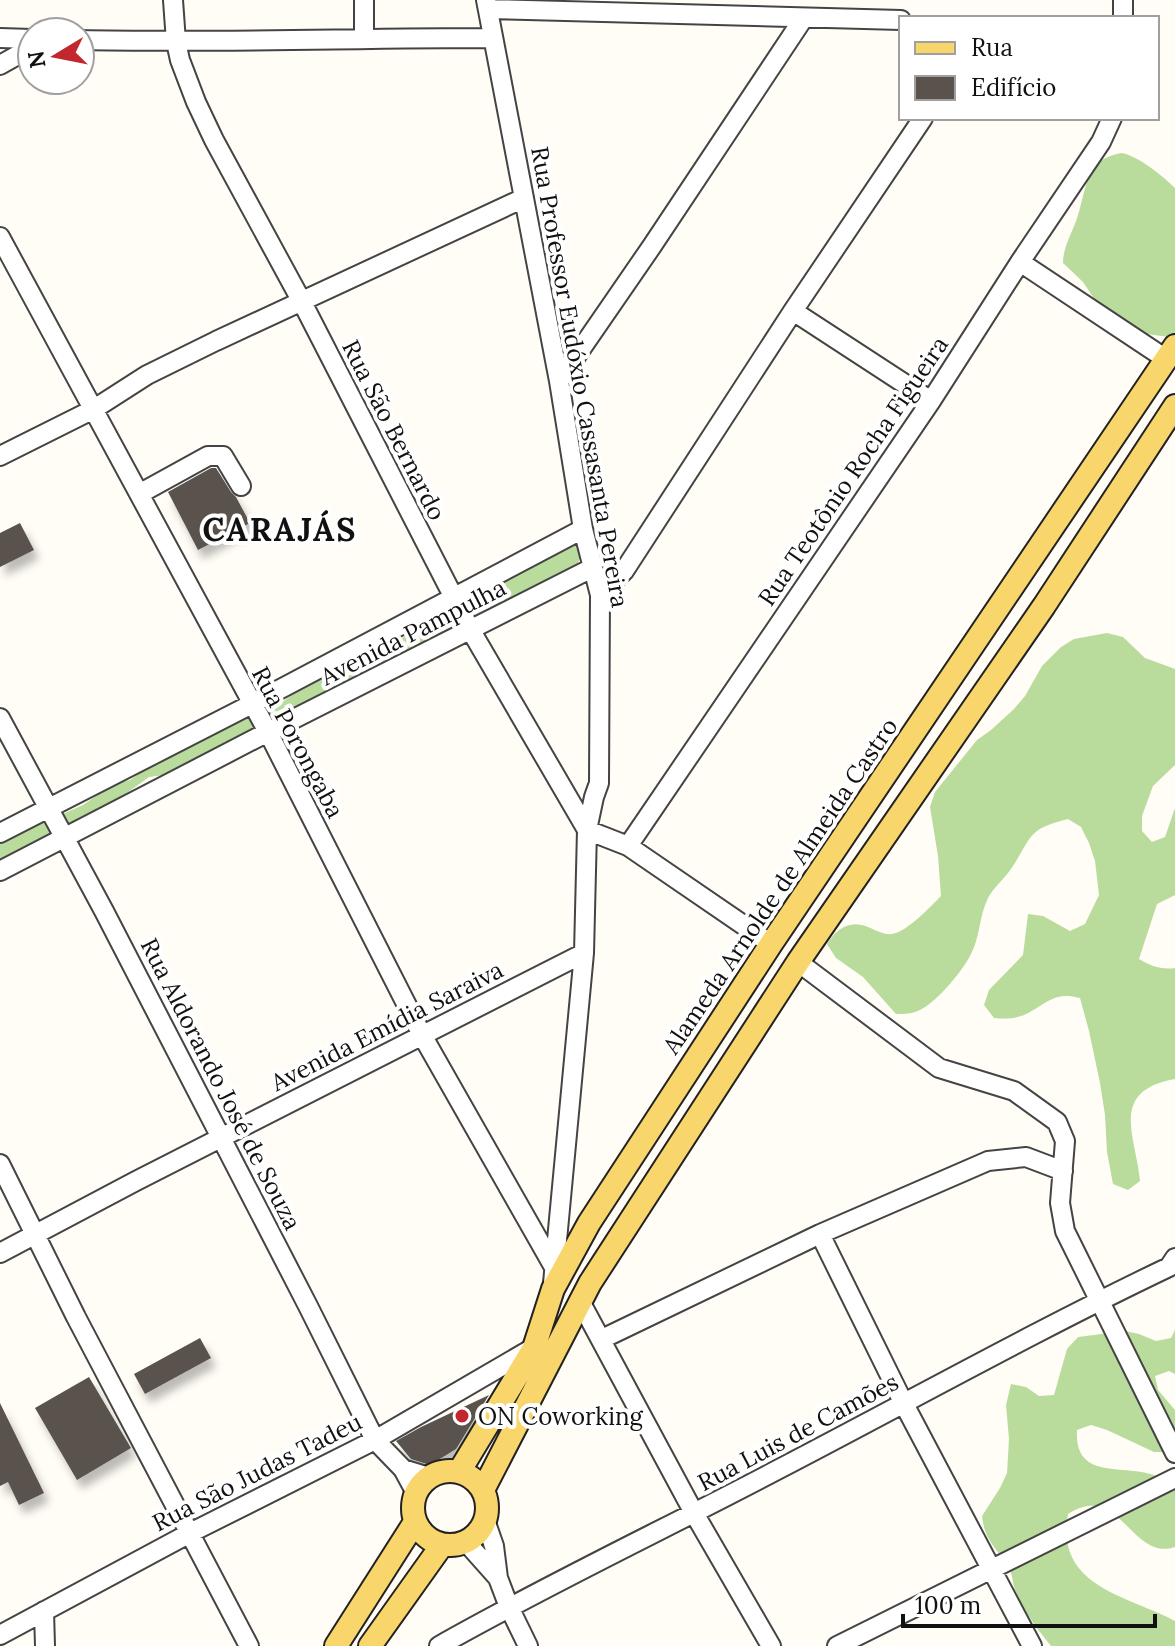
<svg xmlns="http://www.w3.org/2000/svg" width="1175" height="1646" viewBox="0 0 1175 1646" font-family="Lora,serif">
  <defs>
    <filter id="shadow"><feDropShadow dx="5" dy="9" stdDeviation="4" flood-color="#0004"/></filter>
  </defs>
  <rect width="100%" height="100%" fill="#fffdf5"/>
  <path fill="#b9dc9c" d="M1121,153C1137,155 1163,176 1175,188V338L1127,331L1107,318L1083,282L1063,263C1063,246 1073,232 1078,215C1083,200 1086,174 1098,163C1105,157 1113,155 1121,153Z
    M573,538L585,546L576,568L556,574L545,584L387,661C369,672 350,679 335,693L243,735L164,775L149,777L113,803L93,812L79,822L72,823L62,835L0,865V837L23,827L45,822L83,805L112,785L130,780L154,763L236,720L277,706L312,680L342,668L371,652L401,639L416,626Z
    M1107,633L1123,637L1145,658L1175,669V765L1153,786L1142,816V831L1152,842L1165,837L1175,808V895L1157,904L1139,959C1151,966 1161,970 1175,968V1079C1108,1091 1136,1136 1140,1181L1128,1190L1113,1184L1107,1152L1105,1115L1100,1083L1089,1031L1080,998C1054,991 1048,1003 1026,1014C1016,1019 1006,1019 994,1018L984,1005L989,990L1023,955L1028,914L1043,916L1070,931L1085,924L1099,895L1095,861L1089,843L1081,827L1068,819C1026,829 1032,838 1011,869C1004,879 994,887 988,898C979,916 980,939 970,956C961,973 933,1007 915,1012C909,1014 902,1014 896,1014L863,977L836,958L827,944C836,929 850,919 868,927C875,930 884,935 892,934C907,932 931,906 941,896L938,856L930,807L935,792L977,740L991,730L1014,709L1025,696L1042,666L1061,647L1074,639Z
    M1175,1330V1374L1169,1371L1155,1376L1158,1390L1175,1410V1446L1169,1452H1154L1107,1430L1091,1425L1077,1430C1074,1483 1127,1462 1159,1477C1165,1479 1170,1484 1175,1488V1547C1131,1562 1120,1480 1068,1514C1055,1587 1126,1595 1175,1621V1646H1051C1037,1629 1024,1611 1016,1592C1013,1586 1013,1579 1011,1573C1001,1550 985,1545 982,1516L1000,1488L1007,1473L1009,1439L1006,1405L1011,1384L1026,1387L1039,1396L1054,1395L1067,1349L1078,1337L1125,1331L1139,1334L1156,1341L1171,1338Z"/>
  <path fill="#5a524d" filter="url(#shadow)" d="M211,468H216L231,492L236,497L250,523L198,550L168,492Z
    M20,523L34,550L0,567V533Z
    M200,1338L211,1358L145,1394L134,1374Z
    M89,1377L131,1448L77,1480L35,1408Z
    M489,1395L456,1449L430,1465L411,1459L396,1441L421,1427Z
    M0,1403L44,1493L19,1505L8,1482L0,1486Z"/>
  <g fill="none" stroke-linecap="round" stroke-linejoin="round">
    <g stroke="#444" stroke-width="22">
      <path id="minor" d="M173,0L176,42L180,60L196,102L214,140L302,302L470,629L587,830L628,846L771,944
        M364,0V38
        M486,0L559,381L583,529L600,595L599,783L594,797L587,830L584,953L553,1283
        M488,9L901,20
        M1123,18V0
        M0,38L32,39
        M80,40C217,43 355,38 492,38
        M0,65L32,47
        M0,237L268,732L422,1035L555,1269
        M1020,262L1166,359
        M793,311L931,401
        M559,381L652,246L803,19
        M0,456L94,409L147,375L216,341L524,198
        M139,494L208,456H223L241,486
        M600,595L624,571L793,311L923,118
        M0,718L104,911L308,1306L375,1440L403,1469L416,1493
        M0,833L252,704L583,529
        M628,846L931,401L1020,262L1101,142L1112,118
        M0,871L268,732L592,568
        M798,962L939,1068L1014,1091L1057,1122L1065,1141L1060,1203L1065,1231L1175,1453
        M0,1164L76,1317L249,1646
        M820,1234L904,1404L1032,1646
        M0,1253L136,1181L584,953
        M581,1303L694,1513L771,1646
        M602,1339L820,1234L988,1161L1026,1157L1063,1171
        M403,1469L429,1477
        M485,1520L494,1546L498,1578L509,1607L528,1646
        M466,1542L498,1578
        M44,1611L45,1646
        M0,1635L190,1533L375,1440L533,1348
        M439,1646C550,1583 665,1529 777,1470C908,1402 1037,1330 1169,1267L1175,1258
        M837,1646L1175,1478"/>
    </g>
    <g stroke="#222" stroke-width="26">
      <path id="major" d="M413 1508a37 37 0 1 1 74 0a37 37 0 1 1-74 0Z
        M459,1472L534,1348L553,1289L589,1223L771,944L1175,346
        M483,1490L590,1283L798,962L1044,606L1175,406
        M336,1646L415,1522
        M370,1646L442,1545"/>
    </g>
    <use href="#minor" stroke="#fff" stroke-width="18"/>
    <use href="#major" stroke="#f9d66b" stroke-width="22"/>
  </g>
  <circle fill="#c4262e" stroke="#fff" stroke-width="3" cx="462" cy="1416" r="8"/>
  <g text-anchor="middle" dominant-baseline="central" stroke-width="8" stroke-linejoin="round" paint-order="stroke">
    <g font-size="24" fill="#111" stroke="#fff">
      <text transform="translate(580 377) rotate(80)">Rua Professor Eudóxio Cassasanta Pereira</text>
      <text transform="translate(394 430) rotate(63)">Rua São Bernardo</text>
      <text transform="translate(853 471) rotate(-56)">Rua Teotônio Rocha Figueira</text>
      <text transform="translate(413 632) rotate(-27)">Avenida Pampulha</text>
      <text transform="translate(298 742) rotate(62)">Rua Porongaba</text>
      <text transform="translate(780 886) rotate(-56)">Alameda Arnolde de Almeida Castro</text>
      <text transform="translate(387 1026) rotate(-27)">Avenida Emídia Saraiva</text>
      <text transform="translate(221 1084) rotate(63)">Rua Aldorando José de Souza</text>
      <text transform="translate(798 1432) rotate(-28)">Rua Luis de Camões</text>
      <text transform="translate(257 1472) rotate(-27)">Rua São Judas Tadeu</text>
    </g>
    <g font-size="24" fill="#111" stroke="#fff" text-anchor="start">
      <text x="478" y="1416">ON Coworking</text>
    </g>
    <g font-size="32" font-weight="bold" letter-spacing="2" fill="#111" stroke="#fff">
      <text x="280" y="529">CARAJÁS</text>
    </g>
  </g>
  <rect x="899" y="16" width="260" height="104" fill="#ffffff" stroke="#a0a0a0" stroke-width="2"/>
  <rect x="915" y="42" width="40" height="12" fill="#f9d66b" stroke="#a0a0a0" stroke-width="2"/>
  <text x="971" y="56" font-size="24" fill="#111111">Rua</text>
  <rect x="915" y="76" width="40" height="24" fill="#5a524d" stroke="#a0a0a0" stroke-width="2"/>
  <text x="971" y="96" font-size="24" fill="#111111">Edifício</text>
  <g transform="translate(56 56) rotate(260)"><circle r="38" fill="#ffffff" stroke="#a0a0a0" stroke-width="2"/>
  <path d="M0-6L14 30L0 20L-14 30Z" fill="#c4262e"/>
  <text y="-12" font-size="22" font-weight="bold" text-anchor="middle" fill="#111111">N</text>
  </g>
  <path d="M903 1614v12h252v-12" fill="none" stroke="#111111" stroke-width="4"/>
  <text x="915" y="1614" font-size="24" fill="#111111" stroke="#ffffff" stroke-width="6" paint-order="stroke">100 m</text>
</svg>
